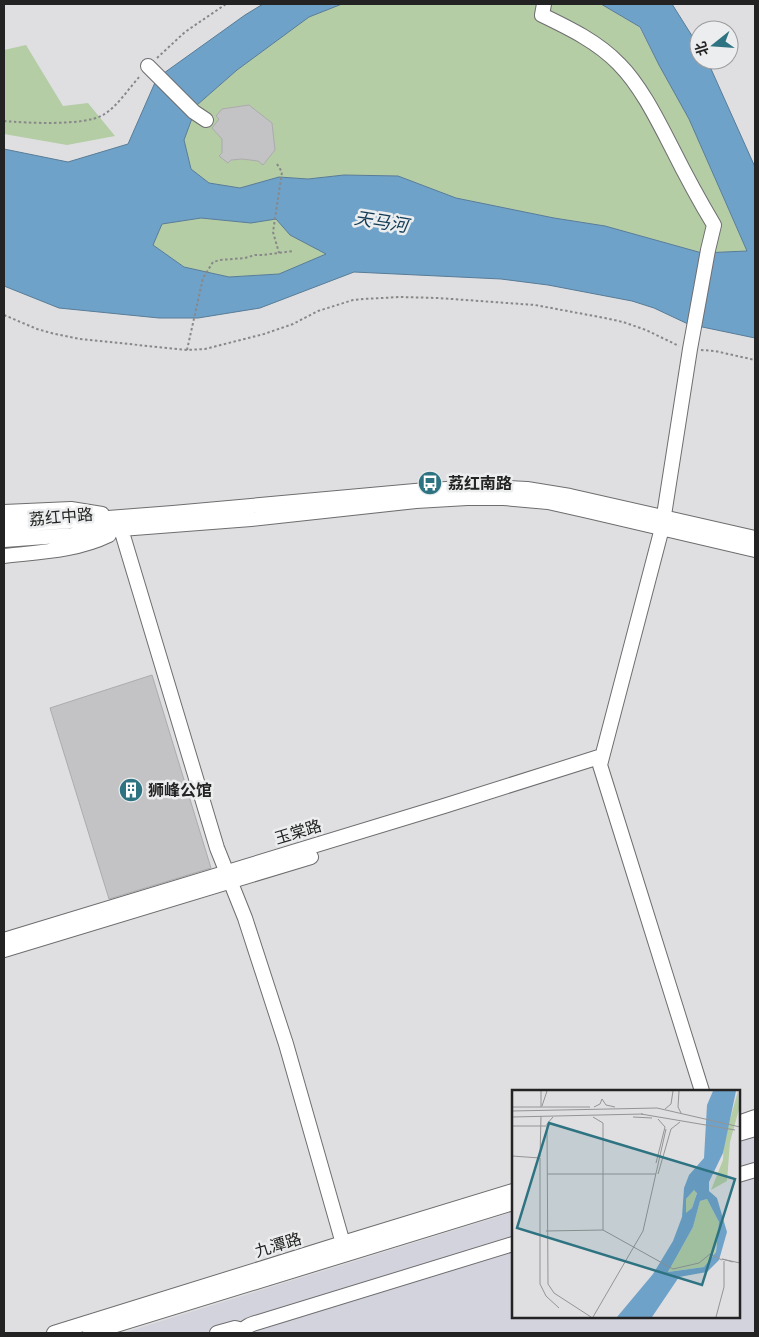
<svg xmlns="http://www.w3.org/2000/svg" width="759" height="1337" viewBox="0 0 759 1337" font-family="Rubik,'Noto Sans SC',sans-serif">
  <rect width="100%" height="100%" fill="#dfdfe1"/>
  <path fill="#d2d3dc" d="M755,1136V1333H123L513,1212V1316H738V1142Z"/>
  <path fill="#b4cda5" d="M342,4H601L639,27L659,65L689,119L725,202L747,251L702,253L605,226L554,218L456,198L398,176L344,175L308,179L279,177L240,188L209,183L191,169L184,140L197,105L237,70L309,17Z
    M26,45L63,106L88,103L115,136L67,145L4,134V50Z
    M201,218L251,223L276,219L290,235L326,254L279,274L229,277L184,267L153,245L162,224Z"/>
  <path fill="#6fa2c9" stroke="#587c97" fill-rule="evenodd" d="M263,4H342L309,17L237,70L197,105L184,140L191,169L209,183L240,188L279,177L308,179L344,175L398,176L456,198L554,218L605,226L702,253L747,251L689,119L659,65L640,27L601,4H672L699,47V60H707L755,167V338L688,324L654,308L632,301L548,285L501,279L354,272L260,308L198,318H159L59,308L4,286V149L68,162L128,144L157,78L245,15ZM201,218L251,223L276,219L290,235L326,254L279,274L229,277L184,267L153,245L162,224Z"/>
  <path fill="#c3c2c4" stroke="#acabad" d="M249,105L272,123L275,150L263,165L258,161L242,159L231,160L228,163L219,156L222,153V139L212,128L219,119L216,116L222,109Z
    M152,675L211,868L109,899L50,708Z"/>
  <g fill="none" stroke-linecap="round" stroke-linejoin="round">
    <g stroke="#6e6e70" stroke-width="16">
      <path id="minor" d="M544,4L542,15C569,28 598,42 619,64C641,86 658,121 672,148C685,174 699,200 714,225L708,250L690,349L662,528L600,765L702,1091
        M148,66L194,112L206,120
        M4,512L71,509L102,514
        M4,526L173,513L426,490L490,487L527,489L570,496L755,538
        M121,529L217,848L245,918L286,1044L346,1254
        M4,540L72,535L121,529L251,519L416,501L467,498H504L548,502L588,511L755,550
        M4,556C39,552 76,551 109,535
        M4,940L444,806L602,756
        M4,950L311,857
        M738,1123L755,1117
        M738,1134L755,1129
        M738,1175L755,1170
        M54,1333L343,1243L513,1191
        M90,1333L513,1203
        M217,1333L235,1328L243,1330
        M242,1333C244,1326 252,1324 259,1322L513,1244"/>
    </g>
    <path stroke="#888889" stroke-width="2" stroke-dasharray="2.5 2.5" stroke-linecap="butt" d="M157,58L185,32L226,4
      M4,121C26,123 85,126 103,115C117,107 129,88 140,76
      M277,164L282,172L273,232L279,253
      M4,315L37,329L55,334L80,339L187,350L205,349L264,334L293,324L318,311L353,300L363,299L400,297L438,298L535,305L605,318L623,322L646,330L679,346
      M187,350L203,278L213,262L220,260L245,258L255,255H263L293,251
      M701,350L715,351L755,360"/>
    <use href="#minor" stroke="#fff" stroke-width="14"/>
  </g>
  <defs>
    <g id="bus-disc" transform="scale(1.25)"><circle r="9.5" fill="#2e7382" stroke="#ecedee"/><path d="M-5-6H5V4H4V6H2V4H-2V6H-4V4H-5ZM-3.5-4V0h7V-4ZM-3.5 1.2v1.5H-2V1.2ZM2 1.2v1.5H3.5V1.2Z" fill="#fff"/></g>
    <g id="building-disc" transform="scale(1.25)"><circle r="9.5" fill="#2e7382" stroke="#ecedee"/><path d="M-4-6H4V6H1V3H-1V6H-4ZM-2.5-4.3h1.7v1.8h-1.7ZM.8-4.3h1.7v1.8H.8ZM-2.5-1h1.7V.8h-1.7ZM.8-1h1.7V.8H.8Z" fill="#fff"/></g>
  </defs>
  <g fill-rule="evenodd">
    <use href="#bus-disc" x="430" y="483"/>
    <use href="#building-disc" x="131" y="790"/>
  </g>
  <g text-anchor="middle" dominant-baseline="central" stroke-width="5" stroke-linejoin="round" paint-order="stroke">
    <g font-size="16" font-weight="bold" fill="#232323" stroke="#ecedee" text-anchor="start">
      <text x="448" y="483">荔红南路</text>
      <text x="148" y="790">狮峰公馆</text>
    </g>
    <g font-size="16" fill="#232323" stroke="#ecedee">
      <text transform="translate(61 517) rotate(-5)">荔红中路</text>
      <text transform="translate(298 832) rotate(-17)">玉棠路</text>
      <text transform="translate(278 1245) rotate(-17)">九潭路</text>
    </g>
    <g font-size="18" font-style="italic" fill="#123b56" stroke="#ecedee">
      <text transform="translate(381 222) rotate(9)">天马河</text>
    </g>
  </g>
  <g transform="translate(512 1090)">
    <rect width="228" height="228" fill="#dfdfe1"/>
    <path d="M226,1L227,19L218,52L215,91L199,100L211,70L212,51ZM182,100L185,102L180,118L174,124V109ZM195,109L207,132L204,162L192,177L156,182L181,137L188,111Z" fill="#b4cda5"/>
    <path d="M201,1H224L211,63L197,92V101L205,108L215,142L207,170L195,182L167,187L140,227H105L141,184L161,151L170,127L172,98L177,85L192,68L195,15ZM182,100L185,103L180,118L174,123V109ZM195,109L207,132L204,162L192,177L156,182L181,137L188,111Z" fill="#6fa2c9" fill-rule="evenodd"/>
    <path fill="none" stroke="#949495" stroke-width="1" d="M167,1L166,17L169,23M30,16L35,1M0,17H78M29,17V1M82,17L88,14L90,9L94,15L103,17M153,19L159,14L161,1M0,21L145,18L228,37M129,24L223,40M0,27L131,24M41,27L35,34L36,194L42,203L79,227M81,27L91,33V140M121,27L140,28M0,36H34M0,66L28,68V194L34,206L47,218M28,67L29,26M144,73L153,37L146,29M35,84H144M146,84L159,39L168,32M34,141L91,140L161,179L187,173L198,164L210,170M0,161V124M221,172L210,169L228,173M81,227L131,141L154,39M204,227L212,197V171"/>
    <path fill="#2e7382" fill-opacity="0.15" stroke="#2e7382" stroke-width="2.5" d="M37,33L223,89L190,195L5,138Z"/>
    <rect width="228" height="228" fill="none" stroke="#232323" stroke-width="2.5"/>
  </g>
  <rect width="759" height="1337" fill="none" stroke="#232323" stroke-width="10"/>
  <g transform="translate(714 45) rotate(253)"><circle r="24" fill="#ecedee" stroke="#9c9c9d"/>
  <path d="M0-4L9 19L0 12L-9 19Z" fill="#2e7382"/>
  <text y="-8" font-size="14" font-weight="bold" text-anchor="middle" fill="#232323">北</text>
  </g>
</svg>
